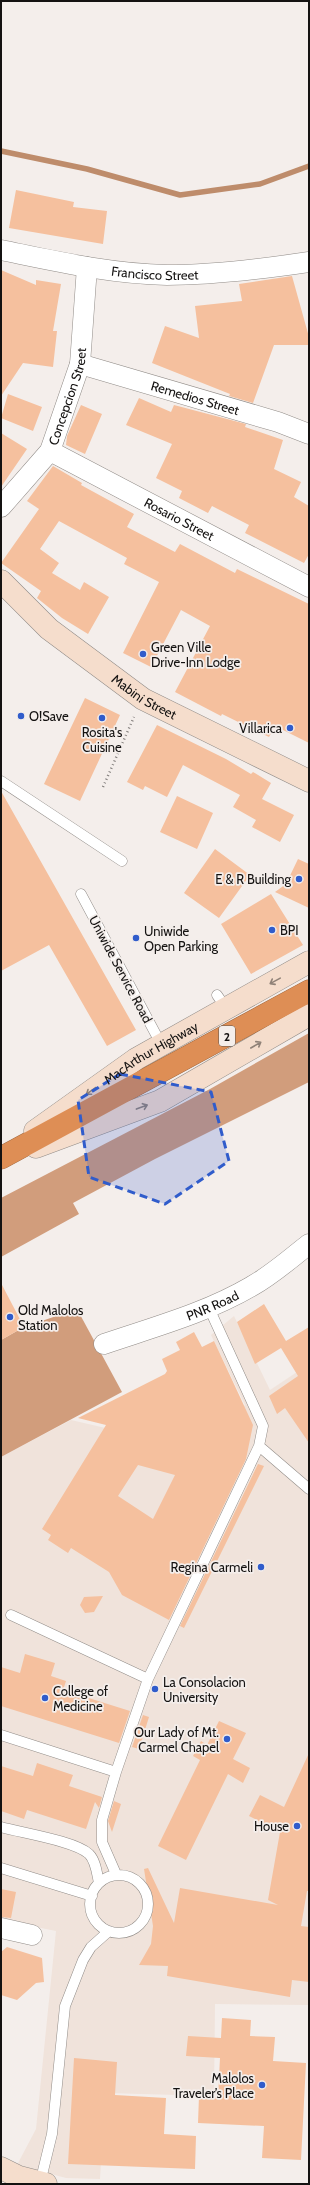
<svg xmlns="http://www.w3.org/2000/svg" width="310" height="2185" viewBox="0 0 310 2185" font-family="Cabin,sans-serif">
  <rect width="100%" height="100%" fill="#f4eeeb"/>
  <path fill="#f0e3db" d="M234,1316L270,1390L309,1364V2005L215,2004L214,2096L105,2093L100,2179L66,2178L17,2165L36,2129L56,1931L1,1920V1457L71,1420L196,1449L245,1405L211,1335Z"/>
  <path fill="#d19d7c" d="M309,1033V1082L155,1159L73,1203L79,1214L1,1257V1198L210,1089Z
    M77,1309L122,1392L1,1457V1340L24,1327Z"/>
  <g fill="none" stroke-linecap="round" stroke-linejoin="round">
    <path stroke="#be8c6b" stroke-width="5.5" d="M1,151L87,169L180,195L260,184L309,166"/>
  </g>
  <path fill="#f5c09e" fill-rule="evenodd" d="M16,190L74,202L73,207L107,211L103,244L9,228Z
    M1,270L36,285V280L61,284L53,331H57L53,367L23,363L1,396Z
    M292,276L309,337V345H274L253,403L229,396L230,394L152,363L165,326L199,338L195,306L242,301L239,284Z
    M8,394L42,407L33,431L1,418Z
    M139,398L171,412L174,405L246,424L245,427L283,440L274,469L301,482L294,497L309,506V554L304,563L245,533L249,525L212,506L208,513L179,498L182,491L156,478L172,444L126,425Z
    M81,405L102,414L85,454L66,445L67,436Z
    M1,433L27,449L1,487Z
    M53,466L82,483L81,485L134,514L127,527L175,552L180,544L235,573L237,569L309,604V743L275,726L269,737L222,714L221,716L175,692L210,626L181,610L151,667L123,653L159,582L124,564L127,558L59,521L40,549L59,563L52,573L80,590L84,582L109,597L88,634L62,618L37,598L41,591L1,563L39,509L27,501Z
    M85,698L120,715L80,801L44,784Z
    M157,725L226,759L251,774L253,772L271,783L262,799L294,815L280,842L252,827L256,820L233,807L240,795L183,765L167,797L145,786L143,790L127,782Z
    M1,791L136,1030L107,1046L49,945L1,971Z
    M177,796L213,813L197,849L160,832Z
    M215,849L250,875L219,918L184,893Z
    M298,859L309,864V908L275,892L286,884Z
    M271,894L303,945L251,974L221,924Z
    M1,1283L24,1327L1,1340Z
    M264,1304L286,1341L309,1327V1443L285,1408L277,1414L269,1396L298,1376L281,1348L255,1364L237,1322Z
    M194,1332L202,1347L214,1341L253,1425L246,1459L169,1620L122,1595L109,1572L71,1548L68,1553L48,1540L51,1535L42,1529L106,1425L78,1418L165,1374L167,1371L162,1359L180,1350L176,1342ZM138,1465L175,1475L153,1519L118,1496Z
    M258,1464L264,1466L184,1628L180,1626Z
    M103,1596L94,1612L85,1613L80,1605L84,1597Z
    M25,1654L55,1663L51,1676L66,1681L63,1690L130,1711L119,1743L1,1706V1667L20,1673Z
    M143,1715L149,1717L139,1749L132,1747Z
    M219,1721L246,1733L233,1759L250,1768L243,1783L228,1774L186,1860L158,1846L200,1760L193,1756L201,1741L207,1745Z
    M309,1753V1891H307L301,1926L309,1927V1982L292,1980L290,1997L167,1976L168,1966L139,1965L151,1944L153,1926L144,1869L148,1868L174,1923L180,1888L278,1905L268,1900L280,1832L249,1816L260,1795L284,1807Z
    M37,1763L73,1775L69,1786L102,1797L99,1808L95,1802L86,1829L27,1810L24,1819L1,1811V1766L33,1776Z
    M114,1801L121,1804L112,1832L108,1821Z
    M1,1889L16,1892L11,1918L1,1917Z
    M7,1947L42,1958L44,1982L36,1983L17,2000L1,1995V1952Z
    M222,2018L251,2020L250,2036L275,2037L273,2061L306,2063L301,2160L262,2158L264,2126L198,2123L199,2096L218,2097L220,2058L186,2056L188,2036L221,2038Z
    M74,2058L117,2062L115,2095L166,2098L164,2134L196,2136L195,2169L68,2164Z"/>
  <g fill="none" stroke-linecap="round" stroke-linejoin="round">
    <g stroke="#918c88" stroke-width="11">
      <path id="lane" d="M1,781L122,861
        M81,894L161,1044
        M217,995L226,1008
        M259,1446L309,1489
        M11,1615L148,1679
        M1,1735L116,1772
        M1,1827C22,1833 75,1841 89,1854C96,1861 97,1874 99,1883
        M1,1868L92,1896
        M116,1874L102,1842V1820L116,1772L148,1679L259,1446L263,1426L209,1308
        M90 1904a29 29 0 1 1 58 0a29 29 0 1 1-58 0Z
        M40,2183L52,2134L65,2006L83,1960L91,1947L109,1931"/>
    </g>
    <g stroke="#918c88" stroke-width="21">
      <g id="street">
        <path id="s1" d="M1,250C55,261 111,274 167,275C215,275 262,269 309,262"/>
        <path id="s2" d="M80,364L278,422L309,434"/>
        <path id="s3" d="M50,451L309,587"/>
        <path id="s4" d="M1,507L50,451L80,364L87,267"/>
        <path id="s5" d="M104,1344C154,1327 206,1313 252,1286C272,1275 291,1258 309,1244"/>
        <path d="M1,1928L32,1935"/>
      </g>
    </g>
    <g stroke="#918c88" stroke-width="23">
      <g id="secondary">
        <path id="s6" d="M1,581L49,629L143,699L309,781"/>
        <path id="s7" d="M35,1131L136,1059L309,962"/>
        <path d="M36,1147L160,1101L309,1015"/>
        <path d="M1,2168L19,2177L46,2184"/>
      </g>
    </g>
    <g stroke="#97633d" stroke-width="23">
      <path id="highway" d="M1,1158L309,991"/>
    </g>
    <path stroke="#817d7b" stroke-width="2.5" stroke-dasharray="1 3" stroke-linecap="butt" d="M103,787L134,717"/>
    <use href="#lane" stroke="#fff" stroke-width="10"/>
    <use href="#street" stroke="#fff" stroke-width="20"/>
    <use href="#secondary" stroke="#f5ddcc" stroke-width="22"/>
    <use href="#highway" stroke="#de8e55" stroke-width="22"/>
  </g>
  <defs><path id="oneway-shaft" d="M-6 0H5M1.5-3L5.5 0L1.5 3" fill="none" stroke-width="1.6" stroke-linecap="round" stroke-linejoin="round"/></defs>
  <g stroke="#908278">
    <use href="#oneway-shaft" transform="translate(275 981) rotate(151)"/>
    <use href="#oneway-shaft" transform="translate(256 1045) rotate(-30)"/>
    <use href="#oneway-shaft" transform="translate(91 1091) rotate(144)"/>
    <use href="#oneway-shaft" transform="translate(142 1107) rotate(-20)"/>
  </g>
  <path fill="#305ccb" fill-opacity="0.2" stroke="#305ccb" stroke-width="3" stroke-dasharray="8 5" stroke-linejoin="round" d="M120,1074L211,1092L229,1161L165,1204L89,1177L78,1100Z"/>
  <g fill="#305ccb" stroke="#f4eeeb" stroke-width="1.5">
    <circle cx="143" cy="654" r="4"/>
    <circle cx="21" cy="716" r="4"/>
    <circle cx="102" cy="718" r="4"/>
    <circle cx="290" cy="728" r="4"/>
    <circle cx="299" cy="879" r="4"/>
    <circle cx="272" cy="930" r="4"/>
    <circle cx="136" cy="938" r="4"/>
    <circle cx="10" cy="1317" r="4"/>
    <circle cx="261" cy="1567" r="4"/>
    <circle cx="155" cy="1689" r="4"/>
    <circle cx="45" cy="1698" r="4"/>
    <circle cx="227" cy="1739" r="4"/>
    <circle cx="297" cy="1826" r="4"/>
    <circle cx="262" cy="2085" r="4"/>
  </g>
  <g text-anchor="middle" dominant-baseline="central" stroke-width="3.5" stroke-linejoin="round" paint-order="stroke">
    <rect fill="#f4eeeb" stroke="#575452" stroke-width="1" x="219" y="1026" width="16" height="20" rx="3"/>
    <g font-size="12" font-weight="bold" fill="#141211">
      <text x="227" y="1036">2</text>
    </g>
    <g font-size="13" fill="#141211" stroke="#f4eeeb">
      <text stroke="none"><textPath href="#s1" startOffset="156">Francisco Street</textPath></text>
      <text stroke="none"><textPath href="#s4" startOffset="132">Concepcion Street</textPath></text>
      <text stroke="none"><textPath href="#s2" startOffset="120">Remedios Street</textPath></text>
      <text stroke="none"><textPath href="#s3" startOffset="146">Rosario Street</textPath></text>
      <text stroke="none"><textPath href="#s6" startOffset="185">Mabini Street</textPath></text>
      <text transform="translate(121 969) rotate(62)">Uniwide Service Road</text>
      <text stroke="none"><textPath href="#s7" startOffset="140">MacArthur Highway</textPath></text>
      <text stroke="none"><textPath href="#s5" startOffset="115">PNR Road</textPath></text>
    </g>
    <g font-size="13" fill="#141211" stroke="#f4eeeb" text-anchor="start">
      <text x="151" y="647">Green Ville<tspan x="151" dy="15">Drive-Inn Lodge</tspan></text>
      <text x="29" y="716">O!Save</text>
      <text x="282" y="728" text-anchor="end">Villarica</text>
      <text x="102" y="732" text-anchor="middle">Rosita's<tspan x="102" dy="15">Cuisine</tspan></text>
      <text x="291" y="879" text-anchor="end">E &amp; R Building</text>
      <text x="280" y="930">BPI</text>
      <text x="144" y="931">Uniwide<tspan x="144" dy="15">Open Parking</tspan></text>
      <text x="18" y="1310">Old Malolos<tspan x="18" dy="15">Station</tspan></text>
      <text x="253" y="1567" text-anchor="end">Regina Carmeli</text>
      <text x="163" y="1682">La Consolacion<tspan x="163" dy="15">University</tspan></text>
      <text x="53" y="1691">College of<tspan x="53" dy="15">Medicine</tspan></text>
      <text x="219" y="1732" text-anchor="end">Our Lady of Mt.<tspan x="219" dy="15">Carmel Chapel</tspan></text>
      <text x="289" y="1826" text-anchor="end">House</text>
      <text x="254" y="2078" text-anchor="end">Malolos<tspan x="254" dy="15">Traveler’s Place</tspan></text>
    </g>
  </g>
  <rect width="310" height="2185" fill="none" stroke="#141211" stroke-width="4"/>
</svg>
